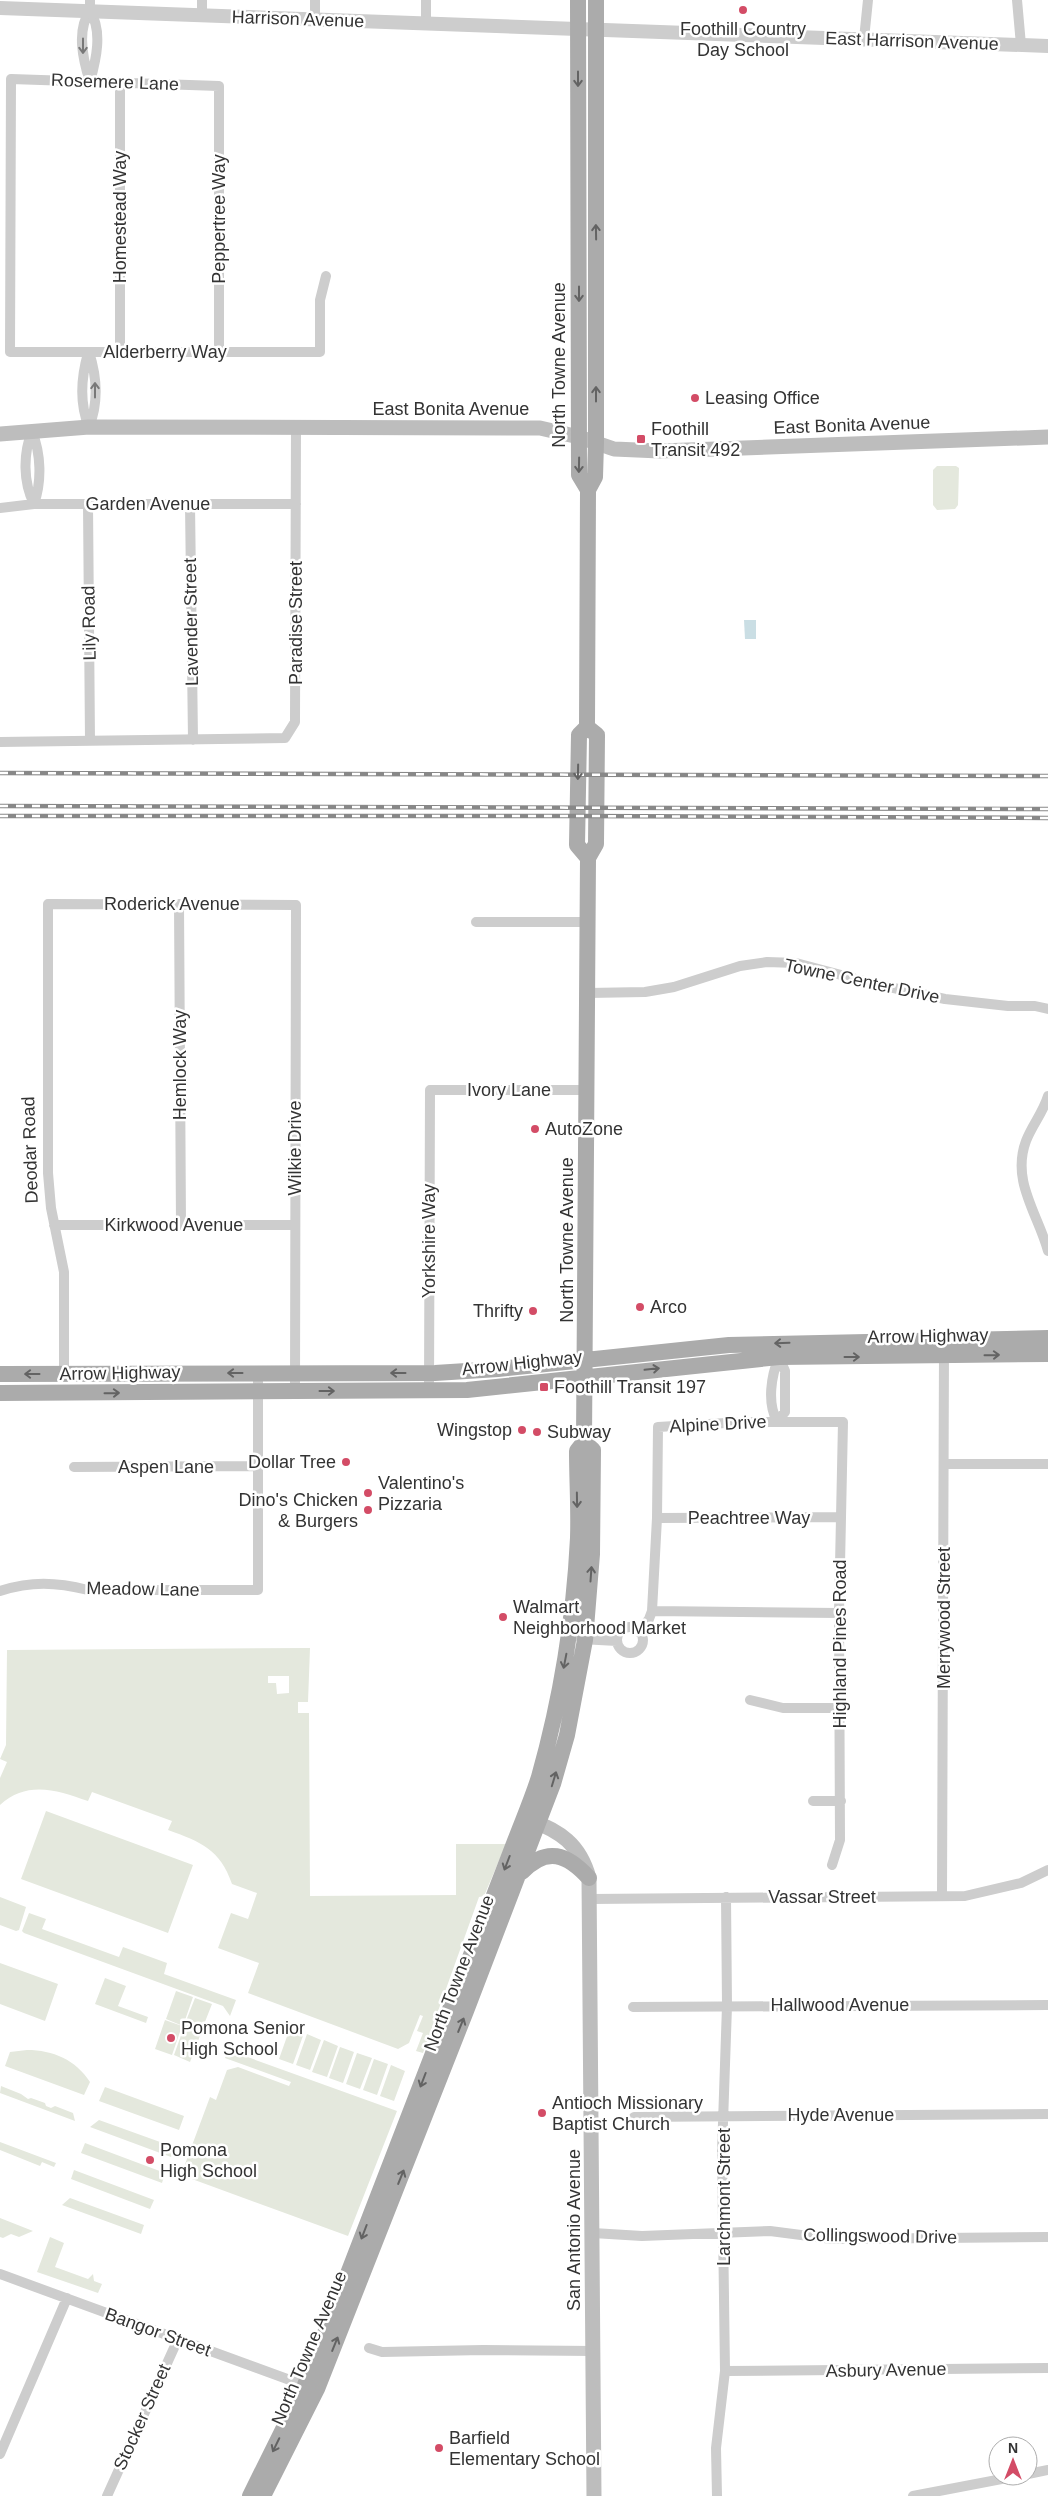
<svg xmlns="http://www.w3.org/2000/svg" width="1048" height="2496" viewBox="0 0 1048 2496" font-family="Helvetica,sans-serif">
  <rect width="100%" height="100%" fill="#fff"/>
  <path fill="#e4e8dd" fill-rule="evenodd" d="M937,466H956L959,468L958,505L955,509L937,510L933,505V470Z
    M310,1648L308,1702H298V1713H309L310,1896L456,1895V1844H506L484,1896L479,1897L423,2053L416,2051L423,2033L417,2031L423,2016L420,2015L409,2043L398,2049L248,1993L259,1963L218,1948L231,1913L248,1919L257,1893L232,1884C220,1849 201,1842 168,1830L172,1821L92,1792L88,1801C57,1790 27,1780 0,1805V1778L7,1762L0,1759L6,1745L7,1650ZM268,1676H289V1693L277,1694L276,1683H268Z
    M46,1811L193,1865L168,1933L21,1879Z
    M0,1897L26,1907L19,1930L16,1931L0,1925Z
    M29,1913L46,1919L42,1929L119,1957L123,1947L167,1963L164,1974L236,2000L230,2016L223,2006L24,1933L22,1931Z
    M0,1963L58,1984L45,2021L0,2004Z
    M105,1978L126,1986L118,2006L148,2017L146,2023L95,2004Z
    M176,1991L193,1997L183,2026L166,2019Z
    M195,1998L212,2004L201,2032L184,2026Z
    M165,2020L182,2026L172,2055L155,2049Z
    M184,2027L201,2033L190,2062L174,2055Z
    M290,2028L304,2033L293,2064L279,2059Z
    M307,2034L321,2040L310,2070L296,2065Z
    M324,2040L338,2046L327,2077L312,2072Z
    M340,2047L354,2052L343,2083L329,2078Z
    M27,2050C53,2050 76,2060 90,2082L84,2095L5,2066L10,2052Z
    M228,2050L397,2111L348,2236L181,2175L210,2097L216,2100L227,2070L238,2067L289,2086L291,2082L225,2058Z
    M357,2053L372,2058L360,2089L346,2084Z
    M374,2059L388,2064L377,2095L363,2090Z
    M391,2065L405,2071L394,2101L380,2096Z
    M1,2086L21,2094L28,2099L31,2098L45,2103L46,2106L51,2108L55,2106L73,2113L75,2121L0,2093Z
    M105,2087L184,2116L179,2130L99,2101Z
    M99,2120L174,2147L171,2157L90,2127Z
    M0,2142L56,2163L54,2167L42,2162L40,2166L0,2150Z
    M85,2143L165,2173L162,2183L81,2153Z
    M74,2170L154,2200L150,2209L71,2179Z
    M70,2198L144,2225L141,2234L62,2205Z
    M0,2218L33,2231L19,2237L11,2234L3,2238L0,2237Z
    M50,2237L64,2243L55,2267L88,2279L93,2274L94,2281L102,2284L98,2293L37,2272Z"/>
  <path fill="#cadee4" d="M744,620H756V639H745Z"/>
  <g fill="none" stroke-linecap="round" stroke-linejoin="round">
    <path stroke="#cdcdcd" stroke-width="10" d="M90,0V11
      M202,0V15
      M315,0V20
      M426,0V24
      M1017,0L1021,45
      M864,39L868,0
      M90,82C83,60 76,30 90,11
      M90,82C96,60 103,31 90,11
      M89,352C97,377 99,402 89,427
      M120,352V83
      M219,352V86L11,79L10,352C113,352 217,352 320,352V300L326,276
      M88,353C81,378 79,403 89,427
      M32,431C41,454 42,481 34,504C23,482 23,454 32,431Z
      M88,504L90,741
      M190,504L193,740
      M0,508L34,504H296
      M0,742L285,738L295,722L296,427
      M179,904L181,1225
      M476,922H588
      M588,993L645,992L674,987L740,966L767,962L796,963L875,984L945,999L1008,1006H1035L1048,1009
      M1048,1096C1043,1113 1032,1125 1026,1141C1011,1181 1038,1214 1048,1251
      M54,1225H295
      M779,1357L785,1371V1412L777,1421C767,1403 771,1376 779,1357Z
      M64,1374V1272L51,1208L48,1173V904L296,905L295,1391
      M429,1392L430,1090H587
      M944,1464H1048
      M74,1467L258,1466
      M657,1518L840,1517
      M0,1591C31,1581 56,1582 88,1590H258V1372
      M652,1611L657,1518L658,1427L743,1422H843L839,1613L840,1840L832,1865
      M617 1640a13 13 0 1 1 26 0a13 13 0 1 1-26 0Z
      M639,1632L649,1619L652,1611L839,1613
      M581,1639L617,1641
      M750,1700L783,1708H840
      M813,1801H841
      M942,1896L944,1350
      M591,1899L965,1896L1021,1883L1048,1870
      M633,2007L1048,2005
      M634,2117L1048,2114
      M593,2233L642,2236L770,2231L832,2239L1048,2237
      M0,2274L309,2387
      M369,2348L382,2352L483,2350L594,2351
      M725,2371L1048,2368
      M0,2454L67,2298
      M1028,2474L1048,2470
      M107,2496L178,2339
      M717,2496L716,2448L725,2371L722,2152L727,2006L726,1897
      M913,2496L1018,2476"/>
    <path stroke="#cdcdcd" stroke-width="14" d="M0,8L1048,46"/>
    <path stroke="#bdbdbd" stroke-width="15" d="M0,434L89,427L540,428L579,437L614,449L660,451L1048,437
      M528,1819C560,1831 580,1844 589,1878L594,2496"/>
    <path stroke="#ababab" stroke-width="16" d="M578,0L579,475L588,490L587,727L579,735L577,845L588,858
      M588,490L595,477L596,443V0
      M0,1374L435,1373L498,1369L729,1345L1048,1338
      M0,1393L467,1390L779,1357L1048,1354
      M522,1872C547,1846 567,1854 589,1878
      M250,2496L305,2385L515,1841C523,1820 532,1799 539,1777C561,1699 574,1619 578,1538C579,1509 577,1480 577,1451L584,1442L588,858L596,844L597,735L587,727
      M263,2496L317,2389L466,2011L553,1784L567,1735L585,1640L592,1554L593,1450L584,1442"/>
    <g stroke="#888" stroke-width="4.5">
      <path id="rail" d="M0,773L1048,776
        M0,806L1048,809
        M0,816H578L1048,818"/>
    </g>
    <use href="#rail" stroke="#fff" stroke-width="2.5" stroke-dasharray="8" stroke-linecap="butt"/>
  </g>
  <defs><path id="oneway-shaft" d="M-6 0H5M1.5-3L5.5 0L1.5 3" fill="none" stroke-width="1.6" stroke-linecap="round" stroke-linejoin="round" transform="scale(1.25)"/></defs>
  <g stroke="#787878">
    <use href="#oneway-shaft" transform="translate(83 46) rotate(90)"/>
    <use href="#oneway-shaft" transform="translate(95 390) rotate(-90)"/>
  </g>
  <g stroke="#636363">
    <use href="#oneway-shaft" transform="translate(578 79) rotate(90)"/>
    <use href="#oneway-shaft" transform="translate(596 232) rotate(-91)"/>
    <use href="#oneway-shaft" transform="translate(579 294) rotate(90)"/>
    <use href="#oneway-shaft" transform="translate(596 394) rotate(-90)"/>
    <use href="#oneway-shaft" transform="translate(579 465) rotate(91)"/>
    <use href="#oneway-shaft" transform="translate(578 772) rotate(91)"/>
    <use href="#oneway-shaft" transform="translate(782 1343) rotate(178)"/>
    <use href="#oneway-shaft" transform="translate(992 1355) rotate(-1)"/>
    <use href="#oneway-shaft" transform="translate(852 1357)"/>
    <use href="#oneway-shaft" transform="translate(652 1369) rotate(-6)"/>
    <use href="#oneway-shaft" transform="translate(235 1373) rotate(180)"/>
    <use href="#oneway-shaft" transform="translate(398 1373) rotate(180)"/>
    <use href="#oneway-shaft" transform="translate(32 1374) rotate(180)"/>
    <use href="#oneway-shaft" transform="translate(327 1391)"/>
    <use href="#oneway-shaft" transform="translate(112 1393) rotate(-1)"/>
    <use href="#oneway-shaft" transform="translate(577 1500) rotate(89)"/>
    <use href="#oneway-shaft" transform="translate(591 1574) rotate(-86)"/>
    <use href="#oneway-shaft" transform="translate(565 1661) rotate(101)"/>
    <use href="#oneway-shaft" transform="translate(554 1779) rotate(-73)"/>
    <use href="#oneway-shaft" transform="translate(507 1863) rotate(111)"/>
    <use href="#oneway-shaft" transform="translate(461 2025) rotate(-68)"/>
    <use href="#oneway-shaft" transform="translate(423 2080) rotate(111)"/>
    <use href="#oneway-shaft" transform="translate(401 2177) rotate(-68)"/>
    <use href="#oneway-shaft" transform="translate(364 2232) rotate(111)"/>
    <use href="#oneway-shaft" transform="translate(335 2344) rotate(-68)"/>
    <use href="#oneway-shaft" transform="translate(276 2445) rotate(116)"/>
  </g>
  <g fill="#d34c66" stroke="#fff" stroke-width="2">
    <circle cx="743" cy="10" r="5"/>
    <circle cx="695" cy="398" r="5"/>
    <rect x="636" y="434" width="10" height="10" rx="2.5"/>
    <circle cx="535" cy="1129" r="5"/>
    <circle cx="640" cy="1307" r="5"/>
    <circle cx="533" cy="1311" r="5"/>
    <rect x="539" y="1382" width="10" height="10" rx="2.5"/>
    <circle cx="522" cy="1430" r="5"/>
    <circle cx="537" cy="1432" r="5"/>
    <circle cx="346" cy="1462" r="5"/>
    <circle cx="368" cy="1493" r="5"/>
    <circle cx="368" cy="1510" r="5"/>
    <circle cx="503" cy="1617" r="5"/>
    <circle cx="171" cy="2038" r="5"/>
    <circle cx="542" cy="2113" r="5"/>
    <circle cx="150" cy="2160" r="5"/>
    <circle cx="439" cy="2448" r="5"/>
  </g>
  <g text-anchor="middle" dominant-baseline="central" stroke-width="5" stroke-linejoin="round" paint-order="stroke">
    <g font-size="18" fill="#333" stroke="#fff">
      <text transform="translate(298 19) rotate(2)">Harrison Avenue</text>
      <text transform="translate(912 41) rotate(2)">East Harrison Avenue</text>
      <text transform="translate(115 82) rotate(2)">Rosemere Lane</text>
      <text transform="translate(120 217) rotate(-90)">Homestead Way</text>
      <text transform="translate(219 219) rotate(-90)">Peppertree Way</text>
      <text x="165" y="352">Alderberry Way</text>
      <text transform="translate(559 365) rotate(-90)">North Towne Avenue</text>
      <text x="451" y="409">East Bonita Avenue</text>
      <text transform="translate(852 425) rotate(-2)">East Bonita Avenue</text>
      <text x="148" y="504">Garden Avenue</text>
      <text transform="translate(191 622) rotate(-91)">Lavender Street</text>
      <text transform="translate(89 623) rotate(-91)">Lily Road</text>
      <text transform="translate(296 623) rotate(-90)">Paradise Street</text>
      <text x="172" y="904">Roderick Avenue</text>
      <text transform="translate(862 981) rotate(12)">Towne Center Drive</text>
      <text transform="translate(180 1065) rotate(-90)">Hemlock Way</text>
      <text x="509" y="1090">Ivory Lane</text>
      <text transform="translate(295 1148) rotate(-90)">Wilkie Drive</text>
      <text transform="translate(30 1150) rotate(-92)">Deodar Road</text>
      <text x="174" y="1225">Kirkwood Avenue</text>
      <text transform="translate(567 1240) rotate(-90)">North Towne Avenue</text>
      <text transform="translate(429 1241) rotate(-90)">Yorkshire Way</text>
      <text transform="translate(928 1336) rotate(-1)">Arrow Highway</text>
      <text transform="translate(522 1363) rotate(-6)">Arrow Highway</text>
      <text transform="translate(120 1373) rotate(-1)">Arrow Highway</text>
      <text transform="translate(718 1424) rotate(-3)">Alpine Drive</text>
      <text x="166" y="1467">Aspen Lane</text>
      <text x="749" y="1518">Peachtree Way</text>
      <text transform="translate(143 1589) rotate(1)">Meadow Lane</text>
      <text transform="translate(944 1618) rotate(-90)">Merrywood Street</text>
      <text transform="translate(840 1644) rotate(-90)">Highland Pines Road</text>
      <text x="822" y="1897">Vassar Street</text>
      <text transform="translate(459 1973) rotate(-69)">North Towne Avenue</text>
      <text x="840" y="2005">Hallwood Avenue</text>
      <text x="841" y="2115">Hyde Avenue</text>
      <text transform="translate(724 2197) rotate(-90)">Larchmont Street</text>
      <text transform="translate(574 2230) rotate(-90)">San Antonio Avenue</text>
      <text transform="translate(880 2236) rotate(1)">Collingswood Drive</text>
      <text transform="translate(158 2332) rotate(20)">Bangor Street</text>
      <text transform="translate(309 2348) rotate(-67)">North Towne Avenue</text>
      <text transform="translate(886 2370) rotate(-1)">Asbury Avenue</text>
      <text transform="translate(142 2417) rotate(-66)">Stocker Street</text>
    </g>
    <g font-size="18" fill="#333" stroke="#fff" text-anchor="start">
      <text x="743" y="29" text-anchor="middle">Foothill Country<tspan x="743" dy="21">Day School</tspan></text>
      <text x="705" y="398">Leasing Office</text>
      <text x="651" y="429">Foothill<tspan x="651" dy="21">Transit 492</tspan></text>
      <text x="545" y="1129">AutoZone</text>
      <text x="650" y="1307">Arco</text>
      <text x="523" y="1311" text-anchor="end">Thrifty</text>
      <text x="554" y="1387">Foothill Transit 197</text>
      <text x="512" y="1430" text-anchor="end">Wingstop</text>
      <text x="547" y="1432">Subway</text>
      <text x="336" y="1462" text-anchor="end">Dollar Tree</text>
      <text x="378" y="1483">Valentino's<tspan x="378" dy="21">Pizzaria</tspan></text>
      <text x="358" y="1500" text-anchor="end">Dino's Chicken<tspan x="358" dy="21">&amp; Burgers</tspan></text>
      <text x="513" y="1607">Walmart<tspan x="513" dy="21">Neighborhood Market</tspan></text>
      <text x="181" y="2028">Pomona Senior<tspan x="181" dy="21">High School</tspan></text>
      <text x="552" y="2103">Antioch Missionary<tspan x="552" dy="21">Baptist Church</tspan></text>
      <text x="160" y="2150">Pomona<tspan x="160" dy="21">High School</tspan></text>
      <text x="449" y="2438">Barfield<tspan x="449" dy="21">Elementary School</tspan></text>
    </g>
  </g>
  <g transform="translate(1013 2461)"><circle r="24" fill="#ffffff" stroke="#adadad"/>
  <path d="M0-4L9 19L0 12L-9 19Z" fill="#d34c66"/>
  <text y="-8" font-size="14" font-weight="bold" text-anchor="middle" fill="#333333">N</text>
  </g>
</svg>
